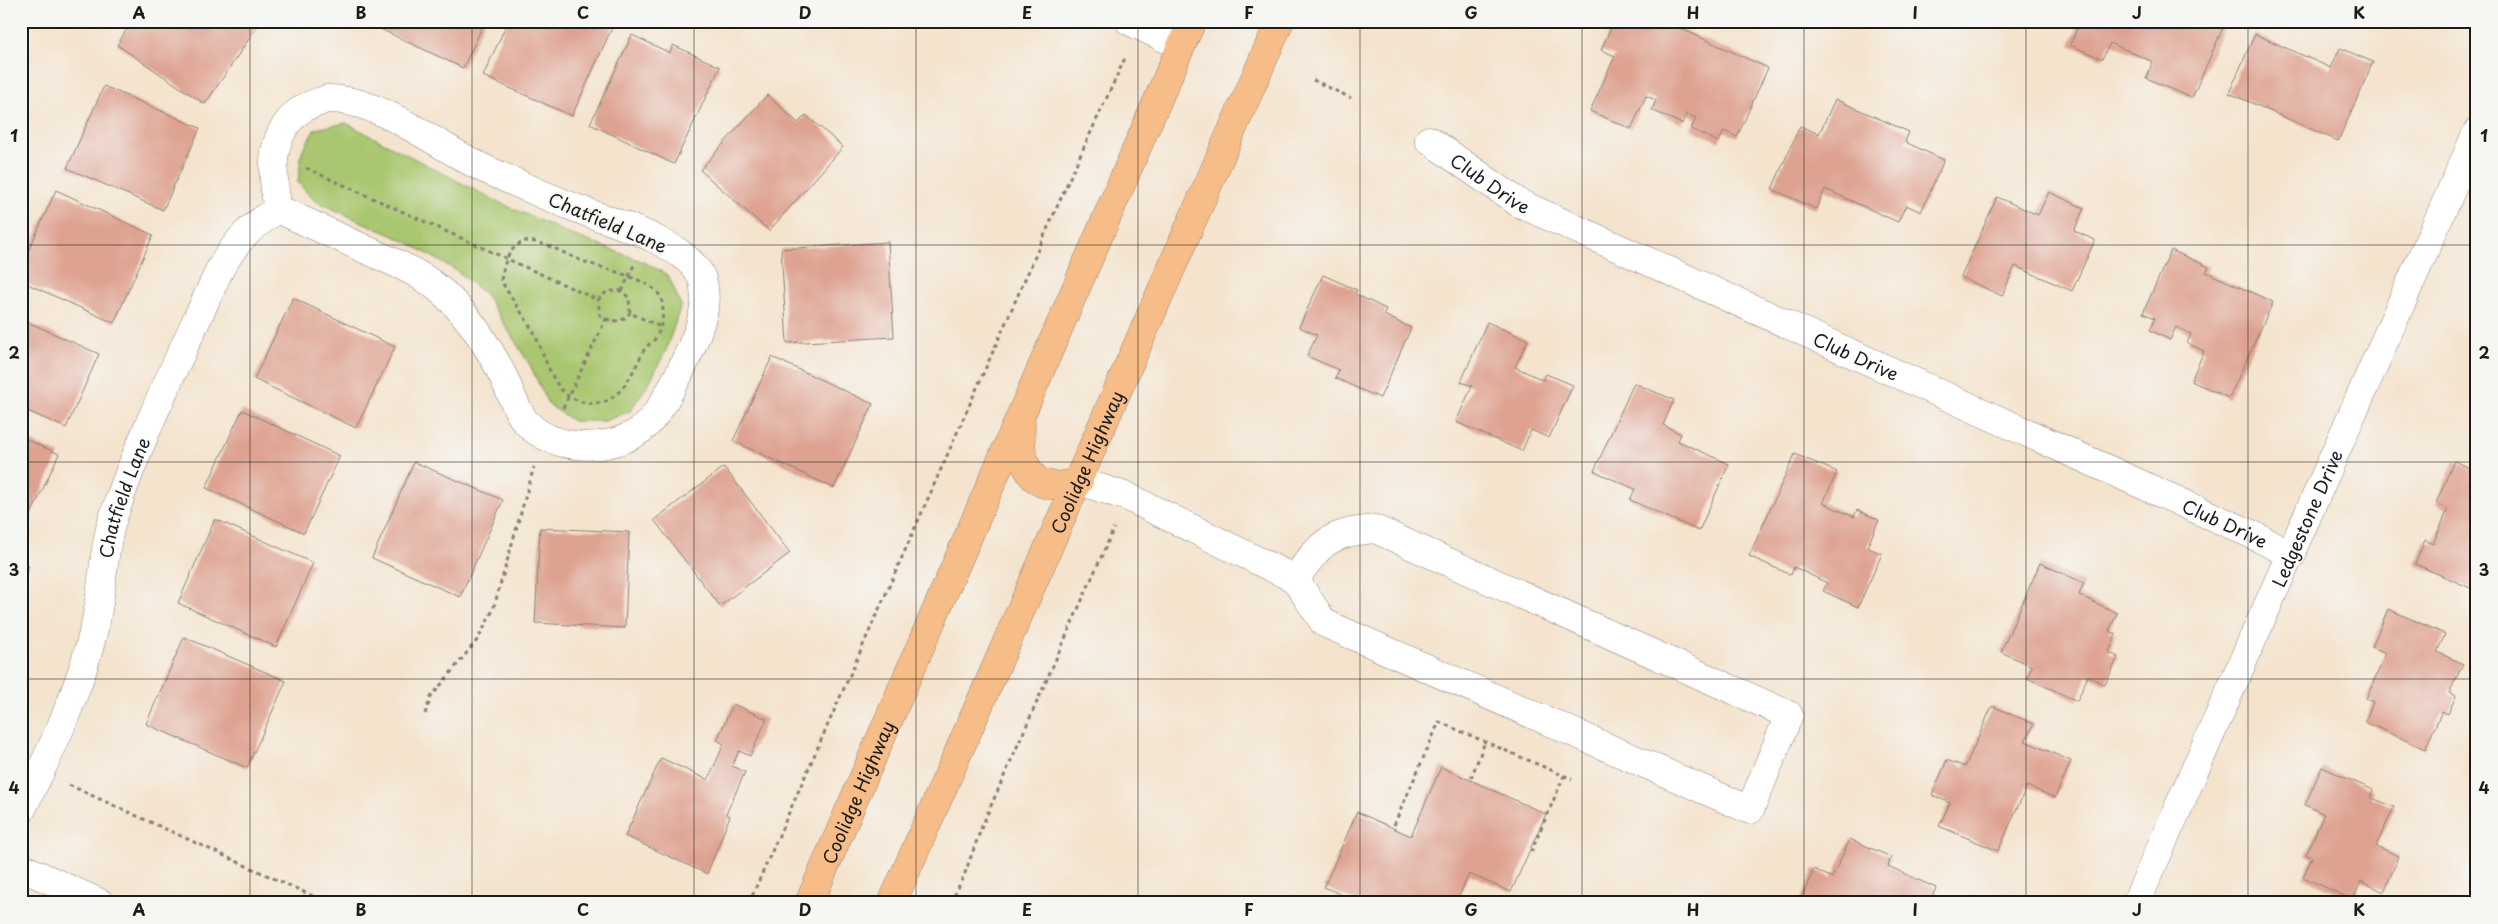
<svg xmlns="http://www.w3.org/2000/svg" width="2498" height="924" viewBox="0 0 2498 924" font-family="'Playpen Sans',sans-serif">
  <rect width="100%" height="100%" fill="#f6f6f2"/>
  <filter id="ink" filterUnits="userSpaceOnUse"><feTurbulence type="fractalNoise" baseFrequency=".02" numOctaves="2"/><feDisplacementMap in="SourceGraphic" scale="10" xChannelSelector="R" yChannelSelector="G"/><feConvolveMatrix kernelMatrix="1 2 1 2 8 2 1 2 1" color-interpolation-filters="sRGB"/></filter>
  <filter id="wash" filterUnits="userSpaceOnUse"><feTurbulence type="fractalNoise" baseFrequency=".0096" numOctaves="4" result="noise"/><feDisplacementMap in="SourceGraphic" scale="20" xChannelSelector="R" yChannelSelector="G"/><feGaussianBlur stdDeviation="1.12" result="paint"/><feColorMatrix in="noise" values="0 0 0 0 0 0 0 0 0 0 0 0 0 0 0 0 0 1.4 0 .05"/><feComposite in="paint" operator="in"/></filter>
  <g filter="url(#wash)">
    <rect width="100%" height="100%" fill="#f4e3cd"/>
    <path fill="#a9c76f" stroke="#627246" d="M346,123L496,201L572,235L644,262L668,275L681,305L666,350L649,383L630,411L605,421H573L548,404L530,365L486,295L457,271L407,242L315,201L298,183L302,151L315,129Z"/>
    <g id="blocks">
      <path fill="#dea291" d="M132,21H256L259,24L205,104L117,45Z
        M376,21H485L463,68L374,26Z
        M508,21H615L572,116L483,76Z
        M1556,21H1572L1569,27Z
        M1614,21H1664L1768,68L1737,137L1724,131L1719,142L1691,129L1696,118L1686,114L1682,124L1652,110L1656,100L1646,96L1631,129L1590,111L1615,56L1601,50Z
        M2060,21H2226L2192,98L2146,78L2153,62L2110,43L2102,59L2070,45L2077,29Z
        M2255,34L2331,68L2340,48L2373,62L2338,141L2229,93Z
        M632,35L670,53L673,45L720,67L674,164L590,124Z
        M104,86L200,128L163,210L67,168Z
        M767,95L798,123L806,115L843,147L769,231L700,170Z
        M1835,99L1909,132L1905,142L1944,160L1921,212L1906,205L1898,222L1825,189L1816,209L1772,189L1800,126L1819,134Z
        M56,190L153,235L114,323L21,281V267Z
        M2049,192L2084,208L2074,231L2095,240L2072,291L2015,266L2002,296L1961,277L1997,197L2038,215Z
        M888,242L894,337L787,343L781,249Z
        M2171,250L2209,267L2206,272L2273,302L2229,398L2191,381L2204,351L2187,343L2191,334L2176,327L2170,340L2150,330L2155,318L2143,313Z
        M1323,275L1357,290L1355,294L1386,309L1384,315L1411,328L1380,398L1335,378L1339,370L1307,356L1317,335L1299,327Z
        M293,298L395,347L356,428L254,379Z
        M21,319L99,354L66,428L21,408Z
        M1487,322L1528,340L1515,367L1543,380L1546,374L1573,385L1549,438L1531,430L1522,451L1456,422L1472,386L1461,382Z
        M772,357L873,404L834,488L733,441Z
        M1634,383L1674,400L1663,425L1681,434L1678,441L1729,464L1699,531L1630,500L1635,489L1594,471Z
        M242,410L340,456L304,533L206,488Z
        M21,437L59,454L21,536Z
        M1795,454L1837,472L1823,503L1854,517L1857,510L1879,520L1867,547L1882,554L1858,607L1823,591L1827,583L1794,567L1791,575L1749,556Z
        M2454,461L2477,471V581L2473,589L2415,564L2425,540L2433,544L2448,509L2436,503Z
        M414,462L503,500L460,597L372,558Z
        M724,467L790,553L720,606L654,520Z
        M215,519L313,563L276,647L178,603Z
        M540,528L629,532L625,628L535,623Z
        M21,563L29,566L21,583Z
        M2040,563L2084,583L2079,595L2117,613L2109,631L2116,634L2109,652L2118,657L2105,685L2088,676L2077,701L2027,678L2032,666L2001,652Z
        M2388,609L2445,634L2437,652L2463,664L2449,693L2456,696L2448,714L2442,711L2425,749L2365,722L2373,702L2366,699L2386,653L2372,647Z
        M184,637L286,681L247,768L146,724Z
        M733,704L767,719L750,756L739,751L732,766L745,772L726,814L730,816L707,874L625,836L661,758L708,780L724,744L717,740Z
        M1992,706L2034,724L2025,741L2071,761L2055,798L2027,786L1998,851L1939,826L1950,803L1932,795L1947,760L1965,767Z
        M1441,767L1546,814L1511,892L1469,874L1456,903H1360L1324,887L1357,812L1411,836Z
        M2322,767L2373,790L2370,797L2394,807L2376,846L2399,856L2384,892L2361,881L2353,900L2303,877L2312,857L2306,855L2324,814L2305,805Z
        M1850,839L1891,857L1888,866L1936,888L1929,903H1799L1814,869L1832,878Z"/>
    </g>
  </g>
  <g filter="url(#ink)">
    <use href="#blocks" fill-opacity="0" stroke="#888074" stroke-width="1"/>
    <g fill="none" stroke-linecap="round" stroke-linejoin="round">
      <g stroke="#888074" stroke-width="29">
        <g id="minor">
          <path d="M1129,21L1181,46"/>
          <path d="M327,99C380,98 438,147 485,169C514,182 543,195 573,207C600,218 630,226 657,240C673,248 692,259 701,276C705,286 706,303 703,313C697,340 664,412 642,429C610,453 552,452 525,421C516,410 510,391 504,378C487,343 466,310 435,286C416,271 391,261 369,251C339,237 308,223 278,209C271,173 268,133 302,109C309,105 319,102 327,99Z"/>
          <path id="s1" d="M1429,140L1519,203L2251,534L2292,555"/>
          <path d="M1079,481L1128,497L1295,579L1324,623L1750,810L1789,715L1375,529C1328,533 1322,542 1295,579"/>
          <path id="s2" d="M21,811C51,751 80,691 95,625C103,591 102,555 112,521C140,435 182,353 219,271C237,239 248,229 278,209"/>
          <path d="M21,867L100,903"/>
          <path id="s3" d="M2136,903L2477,132"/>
        </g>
      </g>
      <g stroke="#888074" stroke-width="29">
        <g id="major">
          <path d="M1021,423C1019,464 1030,498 1079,481"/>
          <path id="s4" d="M809,903L1192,21"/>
          <path id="s5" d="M892,903L1280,21"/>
        </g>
      </g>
      <path stroke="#888074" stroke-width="3" stroke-dasharray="4 4" stroke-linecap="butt" d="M1313,80L1351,98
        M306,168L598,300C605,291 611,290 622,291L629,298L630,313L661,327
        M524,241C547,241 567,256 588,263C605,269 652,280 660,296C666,307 662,329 655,339C652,343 647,345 644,350C629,380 614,419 570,397C553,388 543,352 535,335C525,316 511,299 501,280C505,261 507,250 524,241Z
        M622,291L634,265
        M606,319C617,322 622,322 630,313
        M563,408L606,319L600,315L598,300
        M425,714L431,697L478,639L493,610L534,467
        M1471,778L1485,742
        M69,785L328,903
        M1394,825L1439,722L1572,779
        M1531,852L1564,776
        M749,903L1072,173L1126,56
        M951,903L965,873L982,826L1114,528"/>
      <use href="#minor" stroke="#fff" stroke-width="28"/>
      <use href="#major" stroke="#f7bd88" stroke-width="28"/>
    </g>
  </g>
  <path fill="none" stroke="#1c1c1c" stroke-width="1" stroke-opacity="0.55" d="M250,21V903M472,21V903M694,21V903M916,21V903M1138,21V903M1360,21V903M1582,21V903M1804,21V903M2026,21V903M2248,21V903M21,245H2477M21,462H2477M21,679H2477"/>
  <g text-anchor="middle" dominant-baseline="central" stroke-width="4" stroke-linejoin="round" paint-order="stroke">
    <g font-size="18" fill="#1c1c1c" stroke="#f6f6f2">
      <text stroke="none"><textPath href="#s1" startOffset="75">Club Drive</textPath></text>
      <text transform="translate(608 222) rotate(23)">Chatfield Lane</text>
      <text stroke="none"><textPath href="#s1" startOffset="480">Club Drive</textPath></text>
      <text stroke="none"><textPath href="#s5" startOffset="482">Coolidge Highway</textPath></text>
      <text stroke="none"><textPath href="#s2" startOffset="332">Chatfield Lane</textPath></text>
      <text stroke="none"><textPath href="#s3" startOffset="421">Ledgestone Drive</textPath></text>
      <text stroke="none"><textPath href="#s1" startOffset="885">Club Drive</textPath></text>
      <text stroke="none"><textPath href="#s4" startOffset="121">Coolidge Highway</textPath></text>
    </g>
  </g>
  <rect width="2498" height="924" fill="none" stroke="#f6f6f2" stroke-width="55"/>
  <rect x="28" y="28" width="2442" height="868" fill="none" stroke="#1c1c1c" stroke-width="2"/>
  <g font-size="16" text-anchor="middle" font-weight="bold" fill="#1c1c1c">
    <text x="139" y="19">A</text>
    <text x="361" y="19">B</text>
    <text x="583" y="19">C</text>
    <text x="805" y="19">D</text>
    <text x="1027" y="19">E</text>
    <text x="1249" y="19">F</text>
    <text x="1471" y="19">G</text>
    <text x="1693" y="19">H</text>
    <text x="1915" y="19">I</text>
    <text x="2137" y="19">J</text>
    <text x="2359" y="19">K</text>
    <text x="14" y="142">1</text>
    <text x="2484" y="142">1</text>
    <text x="14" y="359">2</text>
    <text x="2484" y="359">2</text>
    <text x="14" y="576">3</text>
    <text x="2484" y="576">3</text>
    <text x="14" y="794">4</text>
    <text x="2484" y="794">4</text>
    <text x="139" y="916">A</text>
    <text x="361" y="916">B</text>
    <text x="583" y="916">C</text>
    <text x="805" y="916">D</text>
    <text x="1027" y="916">E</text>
    <text x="1249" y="916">F</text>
    <text x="1471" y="916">G</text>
    <text x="1693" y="916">H</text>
    <text x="1915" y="916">I</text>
    <text x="2137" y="916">J</text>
    <text x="2359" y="916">K</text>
  </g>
</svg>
